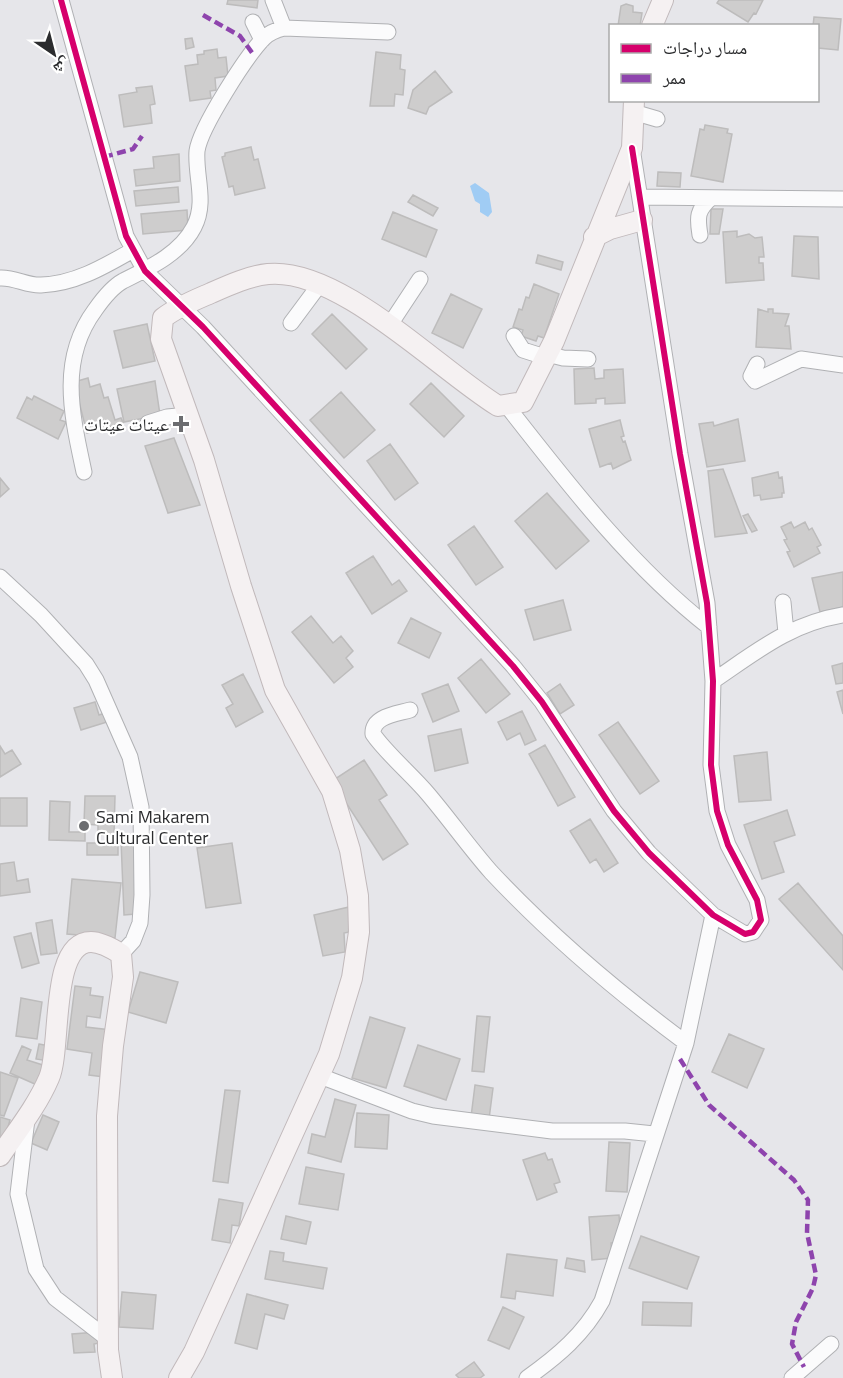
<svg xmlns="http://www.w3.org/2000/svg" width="843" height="1378" viewBox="0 0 843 1378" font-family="'Titillium Web','Noto Naskh Arabic',sans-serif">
  <rect width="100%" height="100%" fill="#e6e6ea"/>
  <path fill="#a0ccf4" d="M475,183L489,193L492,212L488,217L480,212V204L475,201L470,186Z"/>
  <path fill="#cecdcd" stroke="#bdbcbc" stroke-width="1.5" d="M228,0H258L257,8L227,4Z
    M719,0H763L756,14L754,13L748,22L717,3Z
    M626,4L633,6V12L642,13L640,26H618L621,6Z
    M814,17L841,19L838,50L818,48V26H813Z
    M192,38L194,47L186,49L185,39Z
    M217,49L218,58L226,57L228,76L215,78L216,90L210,91L211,98L190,101L185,66L198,64L197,55L204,54V51Z
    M376,52L401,55L400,69L405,70L403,95L395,94L394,106H370Z
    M435,71L452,92L429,107L426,114L408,108L413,90Z
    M152,86L155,104L150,105L152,123L124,127L119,95L137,92L136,88Z
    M705,125L728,129L727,133L732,134L723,182L691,176L700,129L704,130Z
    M251,147L254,160L258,159L265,188L235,195L233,186L229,187L222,157L225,156V153Z
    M179,154L180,181L136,186L134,170L154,168L153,157Z
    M658,172L681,173L680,187L657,186Z
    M178,187L179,202L136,206L134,191Z
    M413,195L438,208L433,216L408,202Z
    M711,209H723L719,234H710Z
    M187,210L188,230L143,234L141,214Z
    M393,212L437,230L426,257L382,239Z
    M737,231V237L749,234L755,238L762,237L764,257H759V263H763L764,280L726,283L723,232Z
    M794,236L818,237L819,279L792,276Z
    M538,255L563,262L561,270L536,263Z
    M534,284L559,294L544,338L538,336L536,341L521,336L523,330L513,327L519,309L522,310L526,297L529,298Z
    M451,294L482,309L463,348L432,333Z
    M758,309L768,312V309H773V313L789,314L785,326H789L791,349L756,347Z
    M332,314L367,349L346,369L312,334Z
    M147,324L155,361L123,368L114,331Z
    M594,368L595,379L604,378V370L623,369L625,403L605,404V398L596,399V403L575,404L574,369Z
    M88,378L90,387L100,384L104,398L108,397L115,420L121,418L123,423L87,433L74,382Z
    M155,381L160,415L124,422L117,389Z
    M431,383L464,416L444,437L410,404Z
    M341,392L375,430L344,458L310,420Z
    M34,396L64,411L60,420L66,422L58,439L17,418L27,397L32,400Z
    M738,419L745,461L707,467L699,424L713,422L714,426Z
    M620,420L624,436L621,437L623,442L625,441L631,460L613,469L611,463L600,467L589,429Z
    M174,438L200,505L168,513L145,446Z
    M390,444L418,483L395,500L367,461Z
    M723,469L747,533L715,537L708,471Z
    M778,472L779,478L782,477L784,493H782V497L761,500L760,495L754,496L752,478Z
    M0,478L9,489L0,497Z
    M547,493L589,541L556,569L515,521Z
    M748,514L757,530L752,532L743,516Z
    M791,522L794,528L805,522L809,530L812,528L821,545L817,547L820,553L794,567L787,552L790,551L784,540L787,539L781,527Z
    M474,526L503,567L476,585L448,545Z
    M373,556L392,585L399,580L407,591L372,614L346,573Z
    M843,572V607L820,612L812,578Z
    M563,600L571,630L534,640L525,610Z
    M311,616L333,643L341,636L353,651L346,658L353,667L334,683L292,632Z
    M411,618L441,633L429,658L398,643Z
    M481,659L510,694L486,713L458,678Z
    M843,663V683L836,684L832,666Z
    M243,674L263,712L236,727L226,708L233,704L222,685Z
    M448,684L459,711L433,722L422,694Z
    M560,684L574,705L560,714L547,693Z
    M843,690V714L837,692Z
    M95,702L99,715L105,713L107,722L81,730L74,708Z
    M522,711L536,740L525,745L520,733L507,740L498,722Z
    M618,722L659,781L640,794L599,735Z
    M461,729L468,763L435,771L428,736Z
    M545,745L575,797L558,806L529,754Z
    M0,746L5,754L12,750L21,764L0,777Z
    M767,752L771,800L739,802L734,756Z
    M364,760L387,795L379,800L408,844L383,860L332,781Z
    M85,796H115L114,835H98V825L84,824Z
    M0,798H27V826H0Z
    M50,801L70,802L69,832H85V841L49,840Z
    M787,810L795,835L774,842L784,872L762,879L744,825Z
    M590,819L618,863L604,872L596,859L590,863L570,831Z
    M121,840H134L136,914L124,915Z
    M87,843H118V855H87Z
    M232,843L241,903L206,908L197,848Z
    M14,862L17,881L28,879L30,892L0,896V864Z
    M72,879L121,883L115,938L67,934Z
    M798,883L843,936V970L779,899Z
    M349,907L354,931L344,933L345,952L323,956L314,915Z
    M52,920L57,953L41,955L36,923Z
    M31,933L39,963L22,968L14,937Z
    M140,972L178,982L166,1023L128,1012Z
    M75,986L91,988L90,995L103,997L100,1018L87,1016L86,1027L111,1030L104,1077L89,1075L92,1053L67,1049Z
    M21,998L42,1002L37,1039L16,1036Z
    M477,1016L490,1017L484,1072L472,1071Z
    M370,1017L405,1028L386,1088L352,1078Z
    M729,1034L764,1049L747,1088L712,1072Z
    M39,1044L50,1046L48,1061L36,1059Z
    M418,1045L460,1059L446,1100L404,1086Z
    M22,1046L31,1050L27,1060L46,1066L37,1085L10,1073Z
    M0,1072L18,1078L4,1116L0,1115Z
    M475,1085L493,1088L489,1119L471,1117Z
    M225,1090L240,1091L228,1183L213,1181Z
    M335,1099L356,1105L341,1162L308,1153L312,1134L325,1137Z
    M357,1113L389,1115L387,1149L355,1147Z
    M43,1115L59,1122L47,1150L31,1143Z
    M0,1117L10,1120L1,1151H0Z
    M609,1142L630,1143L627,1192L606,1191Z
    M545,1153L548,1160L552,1159L560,1182L554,1184L557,1192L537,1200L523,1160Z
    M306,1167L344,1174L338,1210L299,1204Z
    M219,1199L243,1203L239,1226L232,1225L230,1243L212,1240Z
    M619,1215L621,1242L611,1243L612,1258L592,1260L589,1217Z
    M286,1216L311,1222L306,1244L281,1239Z
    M641,1236L699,1257L687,1289L629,1268Z
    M270,1251L284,1253L283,1261L327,1268L323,1289L265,1279Z
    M507,1254L557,1260L553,1296L516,1291L515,1299L501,1297Z
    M567,1258L584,1261L585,1272L565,1268Z
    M122,1292L156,1295L153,1329L119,1327Z
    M247,1294L288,1305L284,1319L265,1314L257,1349L235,1343Z
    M643,1302L692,1303L691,1326L642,1325Z
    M503,1307L524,1317L509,1349L488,1340Z
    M98,1332L99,1343L94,1344L95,1352L74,1353L72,1334Z
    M474,1362L484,1375L480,1378H459L456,1375Z"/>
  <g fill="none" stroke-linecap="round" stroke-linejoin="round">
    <g stroke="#b0b1b4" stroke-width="17">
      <path id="minor" d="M61,0L126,236L145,271L203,327L513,666L542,702L614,811L649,853L713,915L745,934L753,932L761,920L757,900L728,845L717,811L711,765L713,681L707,603L680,454L632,148
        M273,0L284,28
        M253,22L262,40
        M633,112L657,119
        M641,197L843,199
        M700,235C697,217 697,210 711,198
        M0,278C14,277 28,286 41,285C75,284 105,266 133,250
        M291,323L320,284
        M389,326L420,279
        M514,336L523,350L545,357
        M547,354L563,358L588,359
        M757,364L751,376L755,381L801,359L843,365
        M507,406C568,484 631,566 709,627
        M148,423L167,417L189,415
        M84,472C72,416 58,360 95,310C102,300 112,287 123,281C149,268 180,254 194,227C207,202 195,176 197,151C200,128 247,55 264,38C270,32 276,30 284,28L388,32
        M0,577L41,615L86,664L96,680L130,757L141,807L142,895L140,923L133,941L121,954
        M783,602L786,633
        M713,681C756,652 789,624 843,615
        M410,710C397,714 372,716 373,734C385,752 413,776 428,794C450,820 469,847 491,872C550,935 616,991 686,1043
        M320,1076L412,1111L433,1116L552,1131H625L654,1134
        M27,1119L18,1194L36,1269L55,1298L108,1339
        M527,1378C558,1356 584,1334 602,1301L686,1043L713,915
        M792,1378L831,1344"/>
    </g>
    <g stroke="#c1b9bb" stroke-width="22">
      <path id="major" d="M652,26L663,0
        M594,237L610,229L642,220
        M0,1156C17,1131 37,1106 49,1078C62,1049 49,942 91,942C101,942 113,949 121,954L123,977L113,1046L107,1116L108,1350L112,1378
        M179,1378L194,1352L329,1054L352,978L359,932L358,896L350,850L332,791L275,690L241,586L204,460L161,339L163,318C177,307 195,300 211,293C229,285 249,276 268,274C339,267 438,369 498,406L523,402L554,341L632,148L634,100"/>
    </g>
    <use href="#minor" stroke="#fbfbfc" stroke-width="15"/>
    <use href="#major" stroke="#f5f1f2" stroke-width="20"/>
    <path stroke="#8e44ad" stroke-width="4.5" stroke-dasharray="9 4.5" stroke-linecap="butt" d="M203,15L240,36L253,54
      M104,157L133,149L142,136
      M680,1059L709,1105L794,1180L808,1200L807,1233L816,1275L813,1288L796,1322L792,1344L804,1367"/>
    <g stroke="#fff" stroke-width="10">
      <path id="cycleway" d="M61,0L126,236L145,271L203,327L513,666L542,702L614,811L649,853L713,915L745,934L753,932L761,920L757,900L728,845L717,811L711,765L713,681L707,603L680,454L632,148"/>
    </g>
    <use href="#cycleway" stroke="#d6006c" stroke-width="6"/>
  </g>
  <g fill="#6c6d70" stroke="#fff" stroke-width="2">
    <path d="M178 415h6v6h6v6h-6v6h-6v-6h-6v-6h6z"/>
    <circle cx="84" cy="826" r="6"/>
  </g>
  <g text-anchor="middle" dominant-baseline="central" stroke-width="4.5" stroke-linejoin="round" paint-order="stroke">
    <g font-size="18" fill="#2b2c2e" stroke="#fff" text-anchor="end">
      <text x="169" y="424">عيتات عيتات</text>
      <text x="96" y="816" text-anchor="start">Sami Makarem<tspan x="96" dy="21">Cultural Center</tspan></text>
    </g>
  </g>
  <rect x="609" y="24" width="210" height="78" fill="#ffffff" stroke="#aaabab" stroke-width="1.5"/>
  <rect x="621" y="44" width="30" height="9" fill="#d6006c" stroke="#aaabab" stroke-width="1.5"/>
  <text x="663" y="54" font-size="18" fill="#2b2c2e">مسار دراجات</text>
  <rect x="621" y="74" width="30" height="9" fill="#8e44ad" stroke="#aaabab" stroke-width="1.5"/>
  <text x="663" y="84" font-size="18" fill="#2b2c2e">ممر</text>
  <g transform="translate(54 54) rotate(145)" stroke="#ffffff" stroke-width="4.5" paint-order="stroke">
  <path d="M0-4.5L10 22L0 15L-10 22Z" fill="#2b2c2e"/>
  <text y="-9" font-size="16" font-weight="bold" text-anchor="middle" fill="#2b2c2e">ش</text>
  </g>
</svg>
